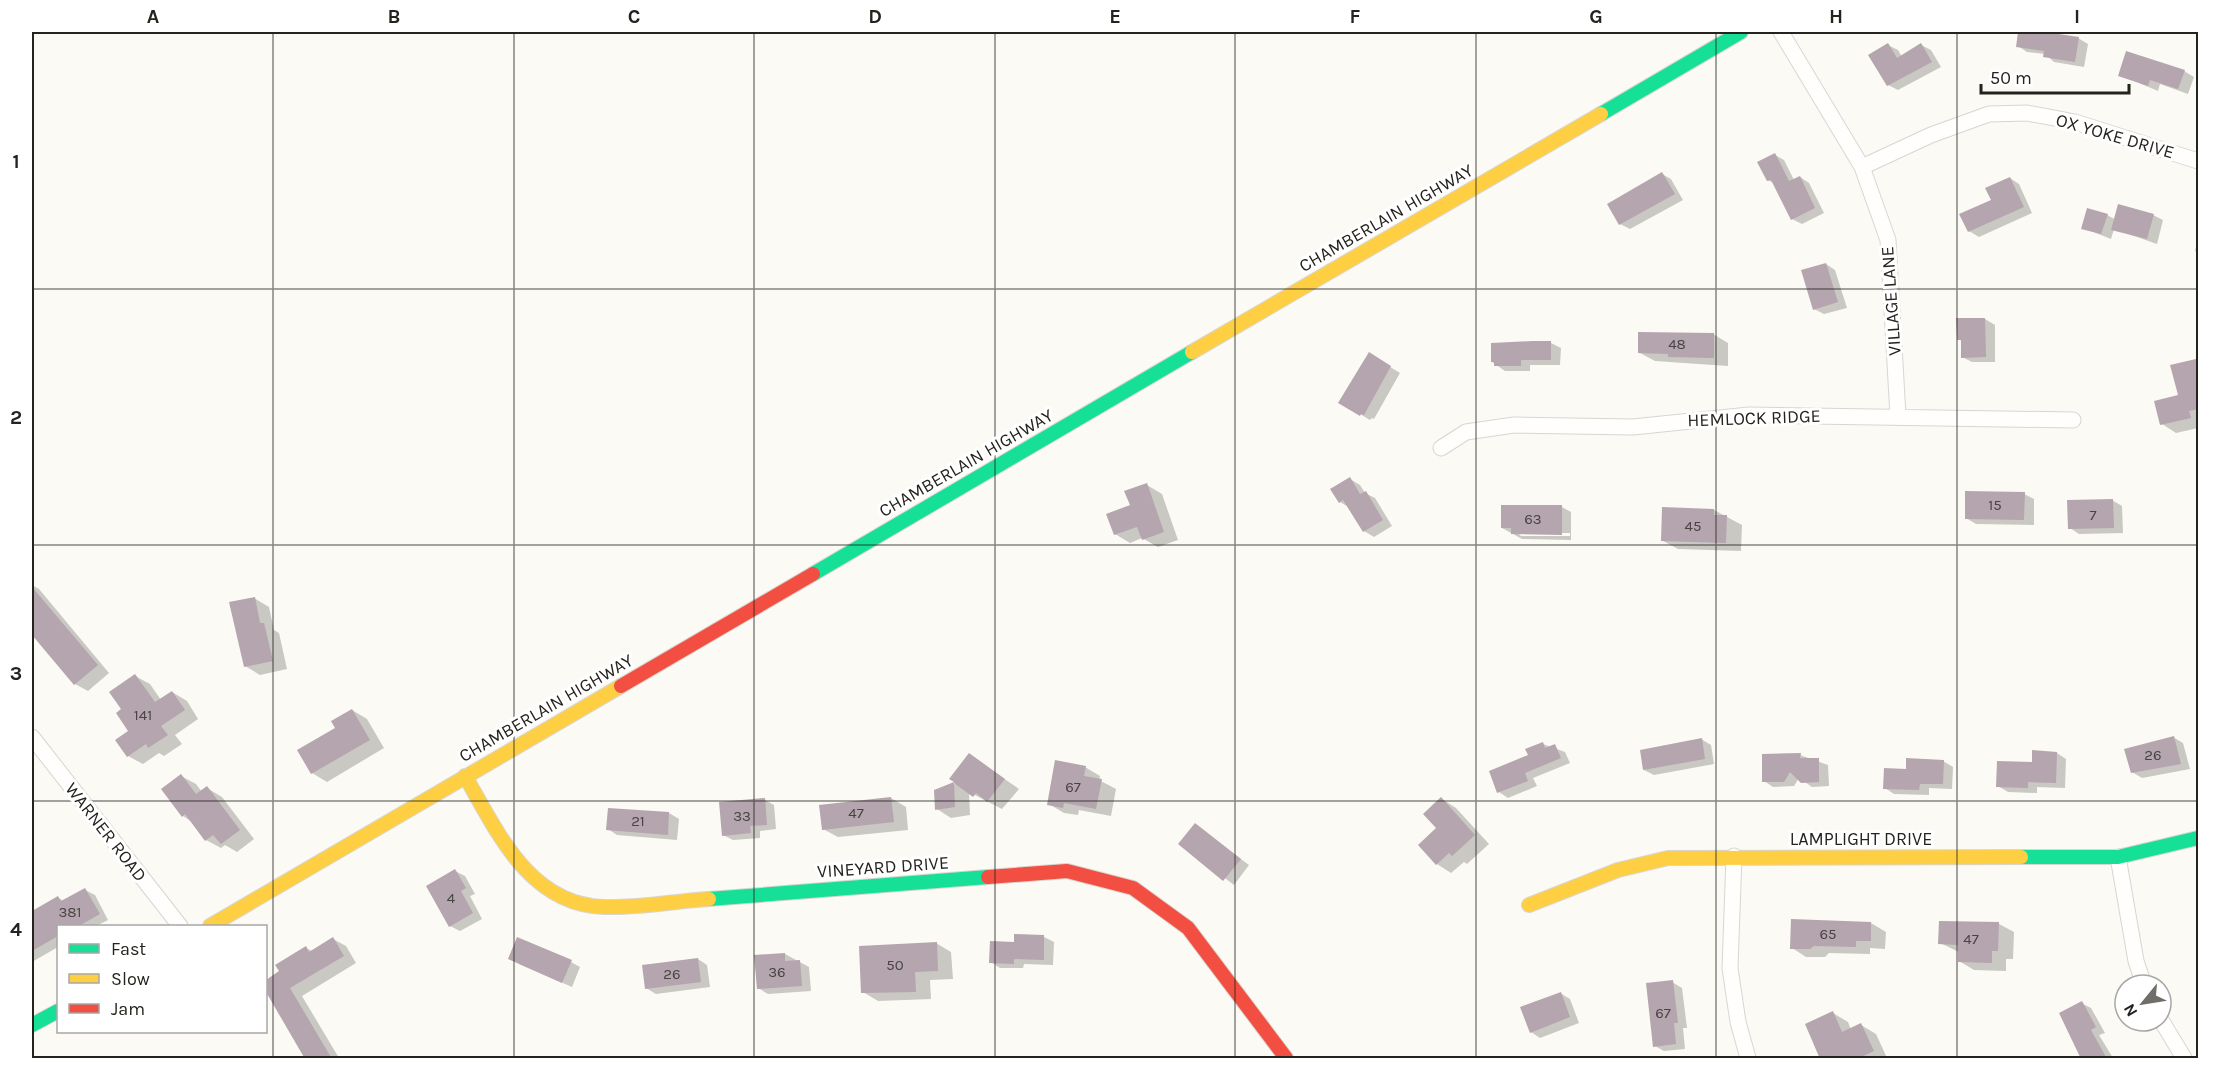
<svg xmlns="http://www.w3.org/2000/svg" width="2230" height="1090" viewBox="0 0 2230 1090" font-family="Karla,sans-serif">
  <rect width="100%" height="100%" fill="#fcfaf4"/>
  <path fill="#0003" fill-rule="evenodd" d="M2020,32L2078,38L2088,44L2084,67L2054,62L2045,54L2027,52L2018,46Z
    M1888,45L1898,50L1902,57L1921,45L1931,50L1941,67L1898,90L1888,85Z
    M2184,71L2194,77L2188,94L2160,84L2158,91L2120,75Z
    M1775,155L1784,160L1794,180L1800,177L1809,183L1824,213L1802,224L1792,219L1775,184L1768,180Z
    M1662,174L1671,179L1683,200L1630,229L1620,224Z
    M2010,178L2019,184L2032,213L1979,237L1969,231Z
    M2107,215L2116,220L2153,215L2163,220L2157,244L2114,229L2111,239L2083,228Z
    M2198,240V253L2195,251Z
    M1826,264L1835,270L1847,308L1824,314L1814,309Z
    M1985,319L1995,325V362H1972L1962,357V341L1958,339Z
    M1713,334L1728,343V366L1655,361L1640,353Z
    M1551,343L1561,348L1560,365H1530V371H1505L1492,362Z
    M1379,360L1400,373L1374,419L1372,418L1370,420L1340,402Z
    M2196,360L2198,362V428L2176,433L2162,424L2180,396L2172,366Z
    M1350,479L1360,485L1365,493L1375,498L1392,526L1374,537L1364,531L1350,508L1340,502Z
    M1147,485L1162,494L1178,540L1158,547L1142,538L1130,543L1115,534Z
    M2024,494L2034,499V525L1976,524L1966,518Z
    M2112,500L2122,506L2123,533L2079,534L2070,528Z
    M1562,507L1571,512V540L1522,539L1502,528ZM1518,533H1570V536H1521Z
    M1714,510L1742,525L1741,551L1678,549L1663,541Z
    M32,585L39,589L109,673L88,691L75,684L32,633Z
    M254,598L269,607L274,630L279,633L287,669L260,675L245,666Z
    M135,676L150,684L161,700L172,692L187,701L198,719L175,735L182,744L164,756L159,753L143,764L128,756L130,731L123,710Z
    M352,710L367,719L384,748L327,782L312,773L337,729Z
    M2173,737L2183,743L2190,769L2142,778L2132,772Z
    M1701,739L1711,745L1714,764L1654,775L1644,770Z
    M1543,744L1565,752L1570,763L1533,778L1537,786L1508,798L1499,792Z
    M2057,753L2066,759L2065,788L2037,787V793L2008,792L1998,786L2033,764Z
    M970,755L1019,789L1002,809L969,792L970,815L951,818L937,809L935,791L957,783Z
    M1800,755L1828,765L1829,786L1812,787L1799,778L1794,786L1773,787L1764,781Z
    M1943,761L1953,767L1952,789L1929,788V795L1894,794L1885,788L1907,770Z
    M1085,767L1100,776L1099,780L1116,789L1111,816L1079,810L1078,815L1064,813L1049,804Z
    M181,776L196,784L202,792L207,788L222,797L254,839L237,852L225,845L221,848L206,840L192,822L183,816Z
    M891,798L906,807L908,830L838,837L823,829Z
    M1442,799L1456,808L1489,844L1467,864L1464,862L1451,873L1437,864Z
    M765,800L774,805L776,829L760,831V838L733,840L723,835Z
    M669,813L679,819L677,840L617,835L608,829Z
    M1195,825L1249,865L1234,885L1180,844Z
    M455,871L465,876L475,894L470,896L482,919L460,931L450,926Z
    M85,890L95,895L108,920L96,926H58V947L32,962V912L58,898L64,901Z
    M1871,923L1886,932L1885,949L1870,948V954L1829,953L1825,957H1806L1792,948Z
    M1999,924L2014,932L2013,959H2006V971L1974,970L1959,961V952L1940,943Z
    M1044,937L1054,942L1053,965L1024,964L1023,968H1000L991,962L1015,944Z
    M333,939L346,946L356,963L302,996L339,1058H307L266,989V981L281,972L306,948L312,951Z
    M936,943L951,952L953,979L930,980L931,999L878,1001L863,992Z
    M785,954L809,967L811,991L768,994L758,988Z
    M698,959L707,965L710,987L656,994L646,988Z
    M571,962L580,967L572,987L519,964Z
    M1672,982L1682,988L1687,1028H1683L1685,1049L1664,1051L1655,1046Z
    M1560,993L1570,999L1579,1023L1540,1038L1531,1032Z
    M2081,1003L2091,1008L2105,1033L2099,1035L2113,1058H2084Z
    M1833,1013L1848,1022L1851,1030L1861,1025L1876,1034L1887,1058H1822Z"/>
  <path fill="#b4a5ae" d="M2018,32H2045L2079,37L2075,62L2043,57L2044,51L2016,47Z
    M1888,43L1897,58L1921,43L1932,62L1887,86L1868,55Z
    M2126,51L2185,70L2178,89L2150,80L2148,86L2118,76Z
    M1775,153L1789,181L1800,176L1815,208L1791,220L1771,180L1767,181L1757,162Z
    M1662,172L1675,194L1619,225L1607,204Z
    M2010,177L2024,207L1968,232L1959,214L1991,200L1985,188Z
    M2118,204L2154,214L2147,239L2111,230Z
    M2087,208L2108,214L2101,234L2081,229Z
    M1826,263L1838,302L1813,310L1801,270Z
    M1956,318H1985L1986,357L1961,358V340H1957Z
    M1638,332L1714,333V358L1668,357V354L1638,353Z
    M1532,341H1551V360H1521V366H1494V362H1491V343Z
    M1369,352L1391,366L1364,415L1361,414L1360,416L1338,403Z
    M2196,359L2199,409L2189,411L2191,418L2160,425L2154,401L2178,395L2170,365Z
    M1350,477L1360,494L1366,491L1383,520L1363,532L1343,500L1339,503L1330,489Z
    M1147,483L1164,532L1142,540L1137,527L1114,535L1106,514L1130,505L1124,491Z
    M1965,491L2025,492L2024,520L1965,519Z
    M2113,499L2114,528L2068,529L2067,500Z
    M1501,505H1562V535L1511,534V528H1501Z
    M1662,507L1714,509V515H1727L1726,543L1661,541Z
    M32,587L98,665L74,685L32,635Z
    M255,597L260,623H264L273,661L244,667L229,602Z
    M135,674L155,702L172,691L185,710L161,726L168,735L148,748L146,744L127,757L115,740L128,731L116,713L121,709L109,692Z
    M352,709L370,740L311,774L297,750L335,728L331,721Z
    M2174,736L2181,764L2131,773L2124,749Z
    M1702,738L1705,759L1643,770L1640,750Z
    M1543,742L1545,748L1555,744L1561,758L1525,773L1528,781L1497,793L1489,771L1528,755L1525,749Z
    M2032,750L2057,752L2056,783L2028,782V788L1996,787L1997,761L2032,762Z
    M969,753L1005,779L987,802L976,793L973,797L954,783L955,807L935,810L934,790L954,782L949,779Z
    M1801,753L1800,758H1819V782L1801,783L1790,772L1784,782H1762V754Z
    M1906,758L1944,760L1943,784H1920L1919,790L1883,789L1884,768L1906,769Z
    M1055,760L1086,766L1084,776L1102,779L1096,809L1064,803L1063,808L1047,805Z
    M181,774L196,794L207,786L240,830L221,844L213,835L205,841L185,814L182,817L161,789Z
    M891,797L894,822L822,830L819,805Z
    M1441,797L1475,835L1452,856L1449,853L1436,865L1418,845L1436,828L1423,814Z
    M765,798L767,825L750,826L751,833L722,836L719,802Z
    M608,808L669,812L668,835L606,830Z
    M1195,823L1241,859L1223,881L1178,844Z
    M455,869L466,888L461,891L473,913L449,927L426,886Z
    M85,888L100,914L77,927H58V936L32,951V911L58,896L61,901Z
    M1791,919L1871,922V941H1856V947L1814,946L1810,949H1790Z
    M1939,921L1999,922L1998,951H1992V963L1958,962V945L1938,944Z
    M1014,934L1044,935V960L1014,959V964L989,963L990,941L1014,942Z
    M333,937L344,956L290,988L332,1059H305L266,992V980L279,971L275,965L306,946L309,952Z
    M517,937L572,960L562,983L508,959Z
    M937,942L938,971L915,972L916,992L861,993L859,946Z
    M785,953V961L800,960L802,986L757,989L754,955Z
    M698,958L701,982L645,989L642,965Z
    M1673,980L1678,1023H1674L1676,1044L1653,1047L1646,983Z
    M1561,992L1570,1017L1530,1033L1520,1007Z
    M2082,1001L2096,1027L2091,1030L2107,1059H2081L2059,1013Z
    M1833,1011L1842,1032L1861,1023L1874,1051L1857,1059H1820L1805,1024Z"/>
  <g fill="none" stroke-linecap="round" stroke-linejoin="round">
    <g stroke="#d8d6d1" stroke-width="17">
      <path id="street" d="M1781,32L1862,167L1888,240L1898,416
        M1862,167L1931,135L1989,114L2027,113L2075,122L2198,161
        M1441,448L1466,432L1514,425L1633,427L1749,415L2073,420
        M32,737L180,926
        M1734,856L1730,968L1738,1022L1748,1058
        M2118,857L2136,961L2144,985
        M2161,1020L2184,1058"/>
    </g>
    <g stroke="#d8d6d1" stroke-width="16">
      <path id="fast" d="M1601,114L1741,32
        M813,574L1192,352
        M2021,857H2118L2198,838
        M709,899L988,877
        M32,1025L58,1011"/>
    </g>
    <g stroke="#d8d6d1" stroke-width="16">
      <path id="slow" d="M1192,352L1601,114
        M465,776C497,831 529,905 604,907C639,908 675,901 709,899
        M1529,905L1618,870L1668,858L2021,857
        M210,926L621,686"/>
    </g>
    <g stroke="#d8d6d1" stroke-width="16">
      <path id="jam" d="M621,686L813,574
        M988,877L1067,871L1133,888L1188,928L1286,1058"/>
    </g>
    <use href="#street" stroke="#fffefd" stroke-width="15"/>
    <use href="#fast" stroke="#16e098" stroke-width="14"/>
    <use href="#slow" stroke="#ffcf43" stroke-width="14"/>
    <use href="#jam" stroke="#f24e42" stroke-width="14"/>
  </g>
  <path fill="none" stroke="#25231e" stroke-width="1.5" stroke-opacity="0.55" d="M273,32V1058M514,32V1058M754,32V1058M995,32V1058M1235,32V1058M1476,32V1058M1716,32V1058M1957,32V1058M32,289H2198M32,545H2198M32,801H2198"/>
  <g text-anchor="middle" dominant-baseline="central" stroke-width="6" stroke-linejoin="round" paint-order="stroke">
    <g font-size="15" fill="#494442">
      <text x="1677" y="344">48</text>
      <text x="1995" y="505">15</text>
      <text x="2093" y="515">7</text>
      <text x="1533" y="519">63</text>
      <text x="1693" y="526">45</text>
      <text x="143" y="715">141</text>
      <text x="2153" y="755">26</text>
      <text x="1073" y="787">67</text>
      <text x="856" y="813">47</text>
      <text x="742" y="816">33</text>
      <text x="638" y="821">21</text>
      <text x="451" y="898">4</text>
      <text x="70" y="912">381</text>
      <text x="1828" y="934">65</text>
      <text x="1971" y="939">47</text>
      <text x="895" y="965">50</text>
      <text x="777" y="972">36</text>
      <text x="672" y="974">26</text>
      <text x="1663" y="1013">67</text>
    </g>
    <g font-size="18" fill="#25231e" stroke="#fff">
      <text transform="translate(2115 136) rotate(16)">OX YOKE DRIVE</text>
      <text transform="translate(1386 218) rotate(-30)">CHAMBERLAIN HIGHWAY</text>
      <text transform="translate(1891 301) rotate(-94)">VILLAGE LANE</text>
      <text transform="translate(1754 418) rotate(-2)">HEMLOCK RIDGE</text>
      <text transform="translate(966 463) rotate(-30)">CHAMBERLAIN HIGHWAY</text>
      <text transform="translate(546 708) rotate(-30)">CHAMBERLAIN HIGHWAY</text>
      <text transform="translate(106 832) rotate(52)">WARNER ROAD</text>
      <text x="1861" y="839">LAMPLIGHT DRIVE</text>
      <text transform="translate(883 867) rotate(-4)">VINEYARD DRIVE</text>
    </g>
  </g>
  <rect width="2230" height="1090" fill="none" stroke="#ffffff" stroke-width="66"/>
  <rect x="57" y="925" width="210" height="108" fill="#ffffff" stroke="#a8a7a5" stroke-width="1.5"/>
  <rect x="69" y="944" width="30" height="9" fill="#16e098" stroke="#a8a7a5" stroke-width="1.5"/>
  <text x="111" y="955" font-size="18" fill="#25231e">Fast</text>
  <rect x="69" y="974" width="30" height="9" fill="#ffcf43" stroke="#a8a7a5" stroke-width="1.5"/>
  <text x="111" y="985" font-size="18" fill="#25231e">Slow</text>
  <rect x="69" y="1004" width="30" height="9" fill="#f24e42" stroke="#a8a7a5" stroke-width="1.5"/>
  <text x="111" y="1015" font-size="18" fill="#25231e">Jam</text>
  <g transform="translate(2143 1003) rotate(240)"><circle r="28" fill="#ffffff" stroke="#a8a7a5" stroke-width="1.5"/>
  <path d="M0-4.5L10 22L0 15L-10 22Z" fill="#706e69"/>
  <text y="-9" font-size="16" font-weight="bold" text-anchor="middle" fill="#25231e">N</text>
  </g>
  <path d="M1981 84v9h148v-9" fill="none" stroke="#25231e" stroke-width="3"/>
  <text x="1990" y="84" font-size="18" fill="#25231e" stroke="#ffffff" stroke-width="4.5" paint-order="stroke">50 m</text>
  <rect x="33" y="33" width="2164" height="1024" fill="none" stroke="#25231e" stroke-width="2"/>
  <g font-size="20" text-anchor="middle" font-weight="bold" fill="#25231e">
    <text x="153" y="23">A</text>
    <text x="394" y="23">B</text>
    <text x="634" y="23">C</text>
    <text x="875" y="23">D</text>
    <text x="1115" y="23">E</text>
    <text x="1355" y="23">F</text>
    <text x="1596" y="23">G</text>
    <text x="1836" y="23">H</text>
    <text x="2077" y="23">I</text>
    <text x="16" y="168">1</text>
    <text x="16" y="424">2</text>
    <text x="16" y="680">3</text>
    <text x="16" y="936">4</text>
  </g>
</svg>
